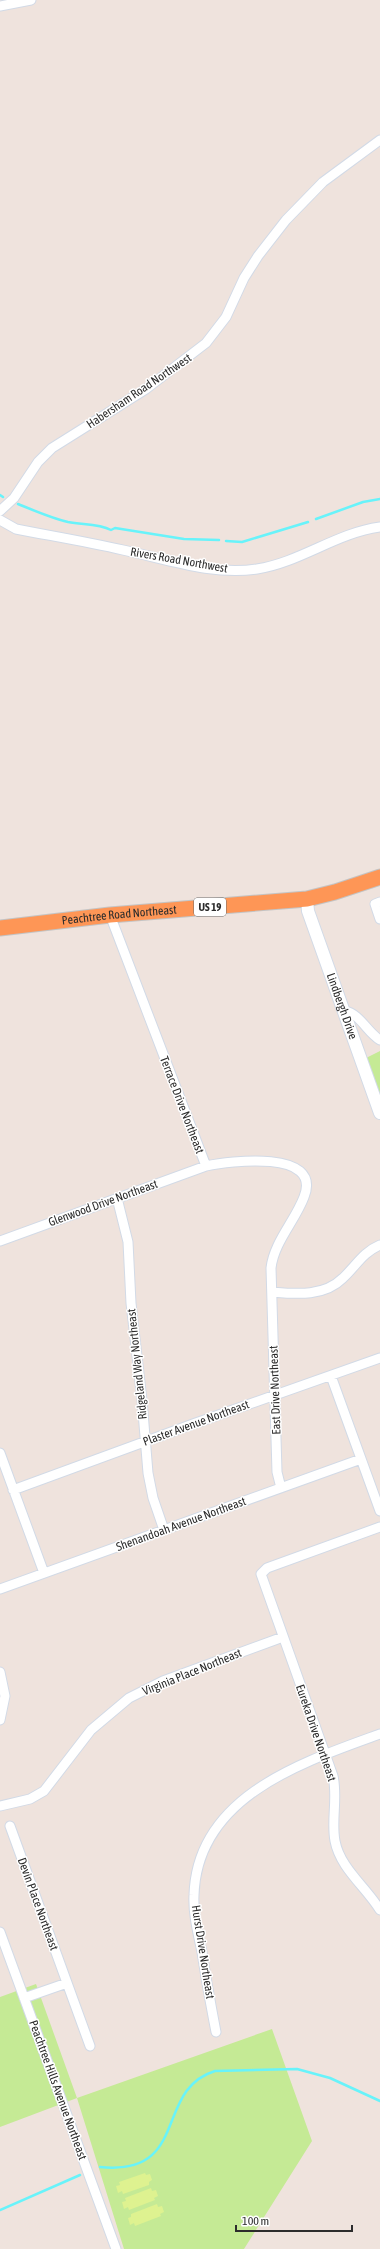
<svg xmlns="http://www.w3.org/2000/svg" width="380" height="2249" viewBox="0 0 380 2249" font-family="'Asap Condensed',sans-serif">
  <rect width="100%" height="100%" fill="#efe3dd"/>
  <path fill="#c5ea95" d="M380,1051V1096L366,1058Z
    M36,1984L77,2098L272,2029L312,2141L244,2249H124L77,2098L0,2127V1997Z"/>
  <path fill="#def290" d="M145,2173L146,2175L150,2174L152,2180L149,2182V2185L123,2194L122,2191L118,2193L116,2186L120,2185L119,2182Z
    M151,2188L152,2191L156,2190L158,2196L154,2198L155,2200L129,2210L128,2207L124,2209L122,2202L126,2201L125,2198Z
    M157,2204L158,2207L162,2206L164,2212L160,2214L161,2216L135,2226L134,2223L130,2225L128,2218L131,2217V2214Z"/>
  <g fill="none" stroke-linecap="round" stroke-linejoin="round">
    <path stroke="#68f3fa" stroke-width="2.5" d="M0,495L3,497
      M18,504C35,511 51,518 68,522C83,525 98,523 111,530L115,528L184,539L219,540
      M316,519L363,502L380,499
      M226,541L242,542L308,522
      M100,2167C191,2176 153,2090 215,2071L297,2069L330,2078L380,2101
      M0,2210L80,2175"/>
    <g stroke="#d2dae6" stroke-width="11">
      <path id="minor" d="M0,6L31,0
        M0,511L14,498L38,462L52,448L146,389L206,343L226,317L244,278L258,256L286,220L323,182L380,140
        M0,520L16,529C52,536 88,542 123,550C166,559 213,576 257,569C301,562 336,533 380,527
        M380,902L375,904L380,919
        M110,915L206,1166
        M345,1011C360,1014 367,1032 380,1040
        M117,1198L128,1242L131,1303L142,1400L148,1473L153,1498L164,1530
        M0,1241L206,1166C229,1161 323,1149 304,1197C295,1221 274,1242 271,1268L277,1472L281,1488
        M272,1292C296,1294 324,1297 343,1278C356,1266 363,1252 380,1245
        M331,1376L380,1511
        M0,1453L44,1573
        M13,1490L193,1424L380,1358
        M380,1527L267,1568L261,1574L333,1776C338,1798 331,1820 335,1841C340,1868 366,1887 380,1910
        M0,1589L361,1459
        M0,1672L5,1696L0,1720
        M0,1806L30,1799L44,1791L91,1730L129,1698L163,1681L283,1637
        M10,1826L90,2046
        M0,1932L116,2249
        M24,1998L67,1983
        M216,2032C211,2006 206,1979 202,1952C198,1933 193,1914 194,1895C197,1796 303,1762 380,1734"/>
    </g>
    <g stroke="#d2dae6" stroke-width="14">
      <g id="secondary">
        <path id="s1" d="M307,899L308,911L380,1113"/>
      </g>
    </g>
    <g stroke="#c4c4c4" stroke-width="17">
      <g id="trunk">
        <path id="s2" d="M0,928L110,915L307,899L335,892L380,877"/>
      </g>
    </g>
    <use href="#minor" stroke="#fff" stroke-width="9"/>
    <use href="#secondary" stroke="#fff" stroke-width="12"/>
    <use href="#trunk" stroke="#fe9656" stroke-width="15"/>
  </g>
  <g text-anchor="middle" dominant-baseline="central" stroke-width="3" stroke-linejoin="round" paint-order="stroke">
    <rect fill="#fff" stroke="#6b6b6b" stroke-width="1" x="194" y="898" width="32" height="18" rx="3"/>
    <g font-size="11" font-weight="bold" fill="#2c2c2c">
      <text x="210" y="907">US 19</text>
    </g>
    <g font-size="12" fill="#2c2c2c" stroke="#fff">
      <text transform="translate(139 391) rotate(-34)">Habersham Road Northwest</text>
      <text transform="translate(179 560) rotate(10)">Rivers Road Northwest</text>
      <text stroke="none"><textPath href="#s2" startOffset="120">Peachtree Road Northeast</textPath></text>
      <text stroke="none"><textPath href="#s1" startOffset="113">Lindbergh Drive</textPath></text>
      <text transform="translate(182 1105) rotate(69)">Terrace Drive Northeast</text>
      <text transform="translate(103 1203) rotate(-20)">Glenwood Drive Northeast</text>
      <text transform="translate(137 1364) rotate(-96)">Ridgeland Way Northeast</text>
      <text transform="translate(275 1390) rotate(-92)">East Drive Northeast</text>
      <text transform="translate(196 1423) rotate(-20)">Plaster Avenue Northeast</text>
      <text transform="translate(181 1524) rotate(-20)">Shenandoah Avenue Northeast</text>
      <text transform="translate(192 1672) rotate(-22)">Virginia Place Northeast</text>
      <text transform="translate(316 1733) rotate(71)">Eureka Drive Northeast</text>
      <text transform="translate(38 1904) rotate(70)">Devin Place Northeast</text>
      <text transform="translate(203 1952) rotate(81)">Hurst Drive Northeast</text>
      <text transform="translate(58 2090) rotate(70)">Peachtree Hills Avenue Northeast</text>
    </g>
  </g>
  <path d="M236 2225v6h116v-6" fill="none" stroke="#2c2c2c" stroke-width="2"/>
  <text x="242" y="2225" font-size="12" fill="#2c2c2c" stroke="#ffffff" stroke-width="3" paint-order="stroke">100 m</text>
</svg>
